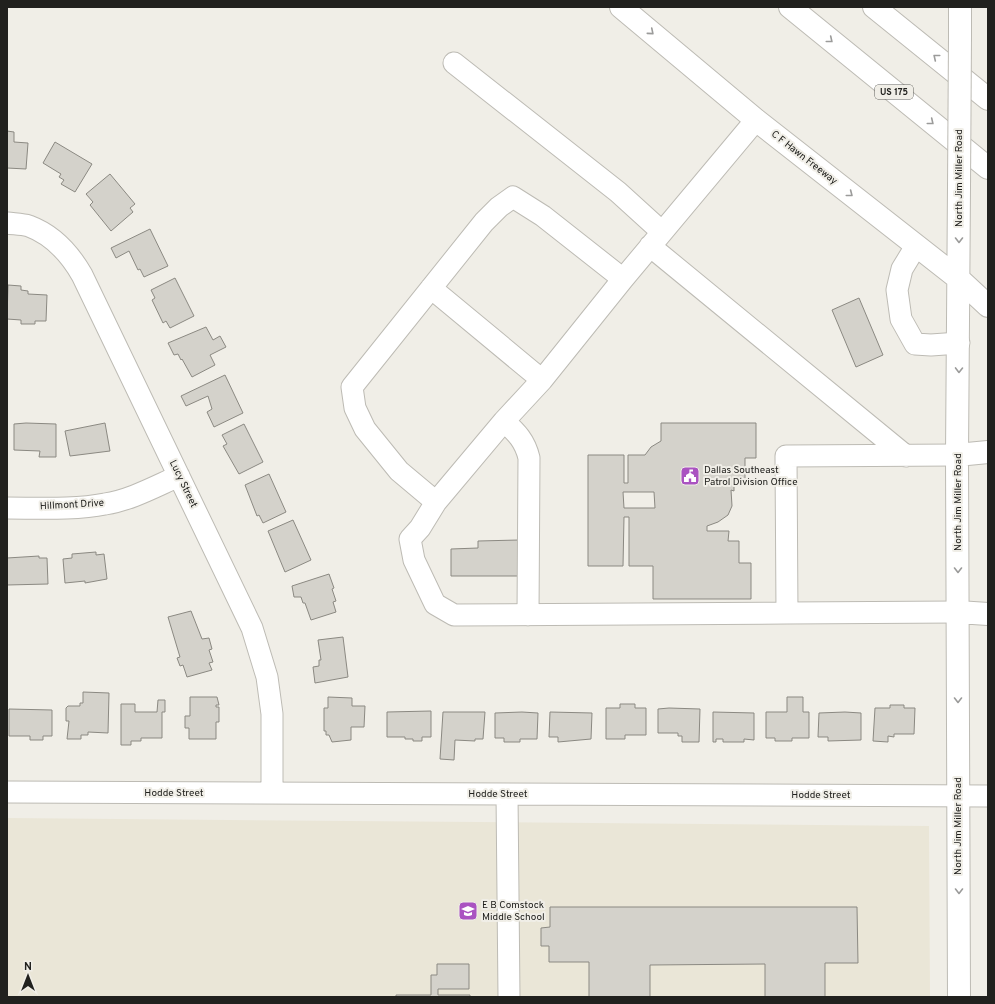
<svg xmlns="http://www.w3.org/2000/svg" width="995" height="1004" viewBox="0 0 995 1004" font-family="Overpass,sans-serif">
  <rect width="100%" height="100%" fill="#f0eee7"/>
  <path fill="#eae6d7" d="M7,818L929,826L930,997H7Z"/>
  <path fill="#d4d2cb" stroke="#8b8982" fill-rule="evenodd" d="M7,131L14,132V142L28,143L26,169L7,168Z
    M55,142L92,164L75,192L61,184L64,180L59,177L61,174L43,163Z
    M110,174L135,204L130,208L133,212L111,231L90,205L93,202L86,194Z
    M150,229L168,266L144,277L140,269L138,270L129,251L116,258L111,248Z
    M175,278L194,316L170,328L166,321L163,323L152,300L155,298L151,290Z
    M8,285L21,286V290L28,291V294L47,295L46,321H35V324H21V320L7,319Z
    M859,298L883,355L856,367L832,310Z
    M206,327L213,340L220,336L226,347L210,355L215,365L192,377L182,359L181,360L178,354L174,355L168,343Z
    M225,375L243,413L214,427L207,412L212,409L208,396L186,406L181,396Z
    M26,423L56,424V457H39L40,451L14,450V424Z
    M105,423L110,451L70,456L65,431Z
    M661,423H756V458H745V479H734V491L731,490L732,506L728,515L718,522L707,526V531H729L728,541H739V563H751V599H653V566H629V517H624L623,566H588V455H624V483H628V455H645L651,447L661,441ZM623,492H654L655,508H624Z
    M244,424L263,462L239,474L223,446L227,444L222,435Z
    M269,474L286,512L263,523L259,515L257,516L245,485Z
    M293,520L311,560L285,572L268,531Z
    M519,540V576H451V549L478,548V541Z
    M96,552V555L104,554L107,579L85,583V581L65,583L63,559L72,558V554Z
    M39,556V558H47L48,584L7,585V558Z
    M329,574L334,588L332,589L336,601L333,602L336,612L311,620L305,603H303L301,597H294L292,586Z
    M191,611L202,639L209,638L212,649L209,650L213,662L209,663L212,670L187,677L183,665L180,666L177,658L180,657L168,617Z
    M343,637L348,677L315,683L313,667L319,666V660H321L318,640Z
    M83,692L109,693L108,733L88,732V735H81V739H67L69,721H66V708L68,706H80V703H83Z
    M190,697H217L219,705H216V707H219V722H216V739H189V728H185V716H190Z
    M328,697L352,698V706H365L364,727H351V740L332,742L329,735H326V731H324V708H328Z
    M787,697H803V712H809V738H792V741H775V738H766V712H787Z
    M158,700H165V712H162V738H141V741H131V745H121V704H135V712H157Z
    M620,704H635V708H646V735H625V739H606V708H620Z
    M890,705H904V708H915L914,734H894V737L888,736V742L873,741L875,708H890Z
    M669,708L700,709L699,742H682V736H678V733H658V709Z
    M9,709L52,710V736H43V740H30V736H9Z
    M431,711V737H422V741H413V739H405V737H387V712Z
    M443,712H485L483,739H475V741L455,740L454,760L440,759Z
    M522,712L538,713L537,739H520V742H504V738H495V713Z
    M550,712L592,713L591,739L558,742V737H549Z
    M713,712L754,713V740L744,739V742H723V739H716V742H713Z
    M845,712L861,713V740L828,741V737H818L819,713Z
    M550,907H857L858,963H825V997H765V964L650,965V997H589V962H549V946H541V928L550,927Z
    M437,964H469V989H438V995H470V997H396V995H431V975H437Z"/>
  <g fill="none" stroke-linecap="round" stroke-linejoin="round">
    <g stroke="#bdbbb4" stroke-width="23">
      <path id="minor" d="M454,63L618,192L662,232
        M756,120L623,279L542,380L504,421L436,502L420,528L410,539L414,560L435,604L454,615L787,613
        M7,223C14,224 22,224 29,226C53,235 70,254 82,275L252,628L267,677L272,714V793
        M650,246L906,456
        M916,246L902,269L897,290L901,319L915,344L931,345L959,343
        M431,288L542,380
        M504,421C517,433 525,441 529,458L528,615
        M957,455L786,456L787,613L958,612
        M436,502L399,471L365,429L355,408L352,387L484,222L499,207L513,197L543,216L623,279
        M7,508C37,508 76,510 105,504C131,500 156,486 179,476
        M7,792L988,796
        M507,794L509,997"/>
    </g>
    <g stroke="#bdbbb4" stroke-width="24">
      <path id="major" d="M621,7L756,120L959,279L988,306
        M960,37V7
        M957,455L988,452
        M958,612L988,614
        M959,997L957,455L959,187"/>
    </g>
    <g stroke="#bdbbb4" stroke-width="24">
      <path id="highway" d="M790,7L988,168
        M874,7L988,99"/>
    </g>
    <use href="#minor" stroke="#fff" stroke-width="21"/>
    <use href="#major" stroke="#fff" stroke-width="22"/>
    <use href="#highway" stroke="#fff" stroke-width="22"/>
    <g stroke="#bdbbb4" stroke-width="24" stroke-linecap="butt">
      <path id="major-bridge" d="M959,187L960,37"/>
    </g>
    <use href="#major-bridge" stroke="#fff" stroke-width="22"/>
  </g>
  <defs><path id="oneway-chevron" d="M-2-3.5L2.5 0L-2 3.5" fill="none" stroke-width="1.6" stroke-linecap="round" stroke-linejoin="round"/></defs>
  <g stroke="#9b9b9a">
    <use href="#oneway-chevron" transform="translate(651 32) rotate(40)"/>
    <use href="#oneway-chevron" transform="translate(830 40) rotate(39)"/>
    <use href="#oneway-chevron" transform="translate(936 57) rotate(-141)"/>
    <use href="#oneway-chevron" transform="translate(931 122) rotate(39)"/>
    <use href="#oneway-chevron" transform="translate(850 194) rotate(38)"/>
    <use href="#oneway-chevron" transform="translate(959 240) rotate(90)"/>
    <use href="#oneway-chevron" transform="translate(959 370) rotate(91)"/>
    <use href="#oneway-chevron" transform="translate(958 570) rotate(90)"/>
    <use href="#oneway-chevron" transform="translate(958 700) rotate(90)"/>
    <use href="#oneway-chevron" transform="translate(959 891) rotate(90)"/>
  </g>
  <defs>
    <g id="civic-square" transform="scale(1)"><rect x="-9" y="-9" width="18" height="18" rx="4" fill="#aa53c1" stroke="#f0eee7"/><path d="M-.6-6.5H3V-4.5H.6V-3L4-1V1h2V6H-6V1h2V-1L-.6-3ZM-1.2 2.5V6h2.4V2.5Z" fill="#fff"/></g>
    <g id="school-square" transform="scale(1)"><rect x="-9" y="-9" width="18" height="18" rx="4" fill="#aa53c1" stroke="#f0eee7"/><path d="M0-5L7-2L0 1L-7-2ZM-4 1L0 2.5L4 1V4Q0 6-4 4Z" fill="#fff"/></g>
  </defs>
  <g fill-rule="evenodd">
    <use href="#civic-square" x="690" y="476"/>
    <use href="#school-square" x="468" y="911"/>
  </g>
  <g text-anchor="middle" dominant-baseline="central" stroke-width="4" stroke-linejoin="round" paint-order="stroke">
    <rect fill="#f0eee7" stroke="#5f5e5a" stroke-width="1" x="875" y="85" width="38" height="14" rx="3"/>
    <g font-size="9" font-weight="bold" fill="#21211e">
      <text x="894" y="92">US 175</text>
    </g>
    <g font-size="10" fill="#21211e" stroke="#f0eee7">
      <text transform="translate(804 158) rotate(38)">C F Hawn Freeway</text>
      <text transform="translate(959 178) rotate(-90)">North Jim Miller Road</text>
      <text transform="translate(183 484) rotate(64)">Lucy Street</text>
      <text transform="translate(958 502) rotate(-90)">North Jim Miller Road</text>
      <text transform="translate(72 505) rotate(-3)">Hillmont Drive</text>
      <text x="174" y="793">Hodde Street</text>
      <text x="498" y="794">Hodde Street</text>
      <text x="821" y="795">Hodde Street</text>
      <text transform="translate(958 826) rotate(-90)">North Jim Miller Road</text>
    </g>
    <g font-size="10" fill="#21211e" stroke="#f0eee7" text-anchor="start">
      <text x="704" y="470">Dallas Southeast<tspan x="704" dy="12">Patrol Division Office</tspan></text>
      <text x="482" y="905">E B Comstock<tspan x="482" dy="12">Middle School</tspan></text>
    </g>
  </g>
  <rect width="995" height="1004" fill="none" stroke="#21211e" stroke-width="16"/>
  <g transform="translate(28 976)" stroke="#f0eee7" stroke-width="3" paint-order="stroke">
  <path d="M0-3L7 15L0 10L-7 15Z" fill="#21211e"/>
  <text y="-6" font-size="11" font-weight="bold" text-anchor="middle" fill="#21211e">N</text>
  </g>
</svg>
